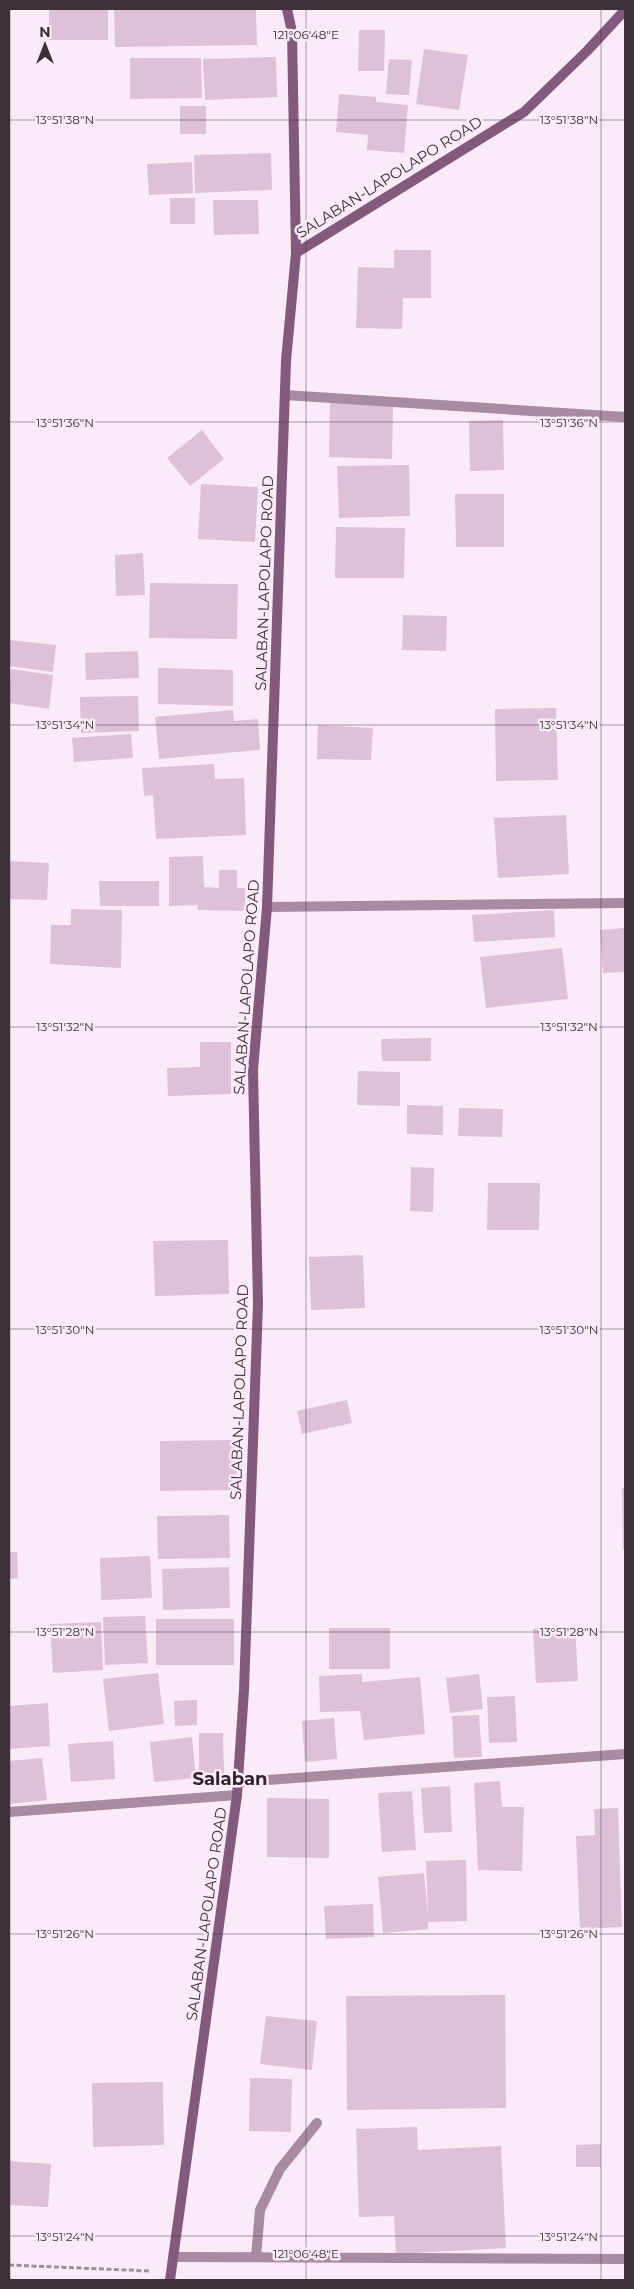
<svg xmlns="http://www.w3.org/2000/svg" width="634" height="2289" viewBox="0 0 634 2289" font-family="Montserrat,sans-serif">
  <rect width="100%" height="100%" fill="#fbeaf7"/>
  <path fill="#dec1d8" d="M49,9H108V40H49Z
    M114,9H256L257,45L115,47Z
    M359,30H385L384,71H358Z
    M424,49L468,55L459,110L416,104Z
    M276,57L277,97L205,100L203,59Z
    M130,58H201L202,98L130,99Z
    M389,59L412,60L409,95L386,94Z
    M339,94L376,97V102L408,105L404,153L367,150L368,135L336,132Z
    M180,106H206V134H180Z
    M271,153L272,190L195,193L194,155Z
    M192,162L193,193L149,195L147,164Z
    M170,198H195V224H170Z
    M213,200H258L259,234L214,235Z
    M394,250H431V298H403L402,329L356,328L358,267L394,268Z
    M330,403L393,404L392,459L329,457Z
    M503,420L504,470L470,471L469,421Z
    M202,430L224,459L190,486L167,458Z
    M409,465L410,516L339,518L337,466Z
    M201,484L258,487L255,542L198,539Z
    M455,494H504V547H456Z
    M336,527L405,528L404,578H335Z
    M143,553L145,595L116,596L115,555Z
    M150,583L238,584L237,639L149,638Z
    M403,615L447,616L446,651L402,650Z
    M9,640L56,645L53,672L9,666Z
    M138,651L139,678L86,680L85,653Z
    M158,668L233,670V706L158,704Z
    M11,669L53,675L49,709L9,703Z
    M138,696L139,731L81,733L80,697Z
    M556,708L558,780L496,781L495,709Z
    M233,710L234,721L258,719L260,750L159,759L155,717Z
    M318,725L373,728L371,760L317,759Z
    M131,734L133,758L74,762L72,738Z
    M214,764L215,779L244,778L246,835L156,839L153,795L144,796L142,768Z
    M566,815L569,874L498,878L494,818Z
    M203,856L204,887L219,888V870H237V888H245V911L198,910V905L169,906V857Z
    M9,861L49,863L47,900L9,899Z
    M99,881H159V906H100Z
    M71,909L122,910L121,968L50,964L51,925H71Z
    M554,910L555,937L474,942L472,915Z
    M625,928V972L603,973L600,930Z
    M562,948L568,999L486,1008L480,957Z
    M431,1038V1061H382L381,1039Z
    M200,1042H231V1094L168,1096L167,1068L200,1067Z
    M358,1071L400,1072V1106L357,1105Z
    M407,1105L443,1106V1135L407,1134Z
    M459,1108L503,1109L502,1137L458,1136Z
    M411,1167L434,1168L433,1212L410,1211Z
    M488,1183H540L539,1230H487Z
    M228,1240L229,1294L155,1296L153,1241Z
    M363,1255L365,1308L311,1310L309,1257Z
    M347,1400L352,1423L302,1434L297,1411Z
    M236,1440L237,1490L160,1491V1441Z
    M622,1488H625V1549H623Z
    M229,1515L230,1558L158,1559L157,1516Z
    M9,1552H17L18,1578L9,1579Z
    M150,1556L152,1598L101,1600L100,1558Z
    M229,1567L230,1608L163,1610L162,1569Z
    M145,1616L148,1663L105,1665L103,1617Z
    M156,1619H234V1665H156Z
    M101,1622L103,1670L53,1673L50,1624Z
    M575,1626L578,1681L536,1683L533,1629Z
    M329,1628H390V1669H329Z
    M158,1673L164,1724L109,1731L103,1679Z
    M362,1674V1682L420,1677L425,1734L364,1740L360,1711L320,1712L319,1676Z
    M479,1674L483,1709L450,1713L446,1678Z
    M515,1696L517,1742L489,1743L487,1697Z
    M197,1700V1725L175,1726L174,1701Z
    M48,1703L50,1746L9,1749V1706Z
    M479,1715L482,1757L454,1758L452,1716Z
    M334,1718L337,1759L305,1762L302,1721Z
    M199,1733H223L224,1773H199Z
    M192,1737L196,1778L154,1782L150,1742Z
    M113,1741L115,1779L71,1782L68,1744Z
    M42,1758L47,1800L10,1804L9,1761Z
    M500,1781L502,1807H524L522,1871L478,1870L474,1783Z
    M450,1786L452,1832L424,1833L421,1788Z
    M412,1791L416,1850L382,1852L378,1793Z
    M267,1798L329,1799V1858L267,1857Z
    M618,1808L622,1927L580,1929L576,1836L595,1835L594,1809Z
    M466,1860L467,1921L428,1922V1929L383,1933L378,1877L424,1873L428,1916L426,1861Z
    M373,1904L374,1937L326,1939L324,1906Z
    M505,1995L506,2108L347,2110L346,1996Z
    M266,2016L317,2021L312,2070L260,2064Z
    M250,2078L292,2079L291,2132L249,2131Z
    M163,2082L164,2145L93,2147L92,2083Z
    M417,2127L418,2150L501,2146L506,2248L396,2254L394,2216L359,2217L356,2129Z
    M601,2144V2167H576V2145Z
    M9,2161L51,2164L48,2207L9,2205Z"/>
  <g fill="none" stroke-linecap="round" stroke-linejoin="round">
    <path stroke="#9d8e99" stroke-width="3" stroke-dasharray="5 2.5" stroke-linecap="butt" d="M9,2265L150,2271"/>
    <path stroke="#a88aa2" stroke-width="10" d="M285,395L625,417
      M256,2257L260,2210L280,2169L317,2123"/>
    <path stroke="#a88aa2" stroke-width="10" d="M267,907L625,903
      M239,1782L625,1754
      M9,1812L237,1795
      M174,2257L625,2259"/>
    <path stroke="#845a7c" stroke-width="10" d="M287,9L292,32L296,253
      M170,2280L237,1795L244,1690L258,1304L253,1070L267,907L286,361L296,253L524,112L587,51L625,10"/>
  </g>
  <path fill="none" stroke="#3c3039" stroke-width="1" stroke-opacity="0.45" d="M10,9V2280M306,9V2280M601,9V2280M9,120H625M9,422H625M9,725H625M9,1027H625M9,1329H625M9,1632H625M9,1934H625M9,2236H625"/>
  <g text-anchor="middle" dominant-baseline="central" stroke-width="5" stroke-linejoin="round" paint-order="stroke">
    <g font-size="15" fill="#3c3039" stroke="#fbeaf7">
      <text transform="translate(389 177) rotate(-32)">SALABAN-LAPOLAPO ROAD</text>
      <text transform="translate(264 583) rotate(-88)">SALABAN-LAPOLAPO ROAD</text>
      <text transform="translate(246 987) rotate(-86)">SALABAN-LAPOLAPO ROAD</text>
      <text transform="translate(239 1392) rotate(-88)">SALABAN-LAPOLAPO ROAD</text>
      <text transform="translate(206 1914) rotate(-82)">SALABAN-LAPOLAPO ROAD</text>
    </g>
    <g font-size="18" font-weight="bold" fill="#362132" stroke="#fbeaf7">
      <text x="230" y="1779">Salaban</text>
    </g>
  </g>
  <g font-size="12" text-anchor="middle" fill="#3c3039" stroke="#fbeaf7" stroke-width="5" stroke-linejoin="round" paint-order="stroke">
    <text x="306" y="39">121°06'48"E</text>
    <text x="65" y="124">13°51'38"N</text>
    <text x="569" y="124">13°51'38"N</text>
    <text x="65" y="427">13°51'36"N</text>
    <text x="569" y="427">13°51'36"N</text>
    <text x="65" y="729">13°51'34"N</text>
    <text x="569" y="729">13°51'34"N</text>
    <text x="65" y="1031">13°51'32"N</text>
    <text x="569" y="1031">13°51'32"N</text>
    <text x="65" y="1334">13°51'30"N</text>
    <text x="569" y="1334">13°51'30"N</text>
    <text x="65" y="1636">13°51'28"N</text>
    <text x="569" y="1636">13°51'28"N</text>
    <text x="65" y="1938">13°51'26"N</text>
    <text x="569" y="1938">13°51'26"N</text>
    <text x="65" y="2241">13°51'24"N</text>
    <text x="569" y="2241">13°51'24"N</text>
    <text x="306" y="2258">121°06'48"E</text>
  </g>
  <rect width="634" height="2289" fill="none" stroke="#3c3039" stroke-width="20"/>
  <g transform="translate(45 45)" stroke="#fbeaf7" stroke-width="4" paint-order="stroke">
  <path d="M0-4L9 19L0 12L-9 19Z" fill="#3c3039"/>
  <text y="-8" font-size="14" font-weight="bold" text-anchor="middle" fill="#3c3039">N</text>
  </g>
</svg>
